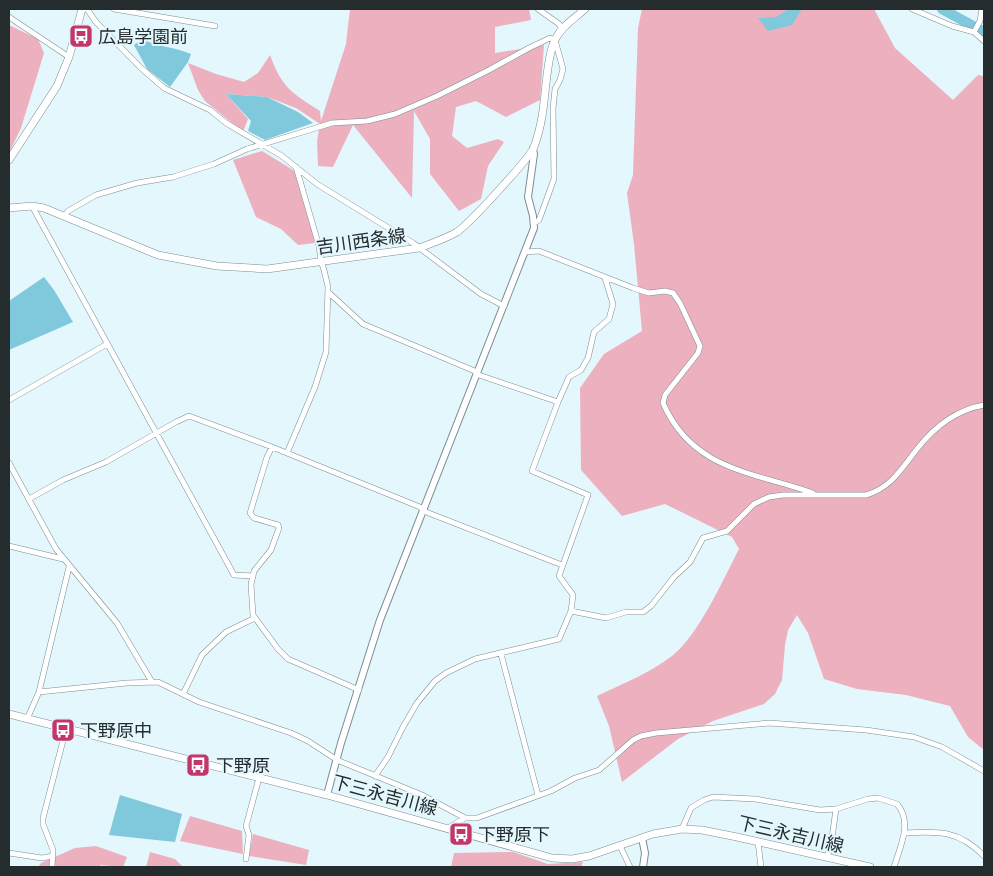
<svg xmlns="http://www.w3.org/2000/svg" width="993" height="876" viewBox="0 0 993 876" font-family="'DejaVu Sans','Noto Sans JP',sans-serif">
  <rect width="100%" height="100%" fill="#e3f7fd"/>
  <path fill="#edb0bf" d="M350,9H529L531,20L495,27V53L544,45L540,100L506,117L476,101L456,107L452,136L467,148L498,139L504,142L488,166L481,199L459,211L430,174V139L414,111L412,198L353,125L333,167L318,166L317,141L320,124L296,108L267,97L226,94L248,119L243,132L205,101L198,90L188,63L216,74L244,82L258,73L270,55C282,88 292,93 320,111L321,121L346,44Z
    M642,9H874L895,48L953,100L978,75L984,76V750L968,737L950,706L906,695L857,689L824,679L808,633L797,615L788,630L785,645L782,680L775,694L764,704L713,721L678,739L622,782L609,726L597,696C622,684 650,673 672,656C698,636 723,580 739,549L732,537L665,504L622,516L581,470L580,388L604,354L642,331L634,244L627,193L633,175L638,28Z
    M9,25L38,39L44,53L21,128L9,153Z
    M262,151L298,173L315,243L298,245L281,229L256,217L233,160Z
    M190,816L242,831L243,854L180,841Z
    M253,834L309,850L306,865L249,856Z
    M96,846L127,857L123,867L100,865L102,867H38L41,863L75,848Z
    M150,852L175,859L183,867H146Z
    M513,852L548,864L583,862L581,867H451L454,853Z"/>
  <path fill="#80c8db" d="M789,9H802L792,25L768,31L758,18L776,17Z
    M142,39C158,47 175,47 191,54L188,62L170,87L147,69L134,45Z
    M226,94L267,97L298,112L313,123L265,140L248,131L251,121Z
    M44,277L54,290L73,322L9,350V301Z
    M120,795L182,814L175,842L109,835Z"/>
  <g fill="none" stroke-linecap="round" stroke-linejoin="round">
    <path stroke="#80c8db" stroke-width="10" d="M942,9L984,32"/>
    <g stroke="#7b8d92" stroke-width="6">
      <path id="minor" d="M87,9L96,22L140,67L164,88L210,110L226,123L282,156L317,184L413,243L481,294L504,306
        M114,9L215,26
        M538,9L559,24L562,29
        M912,9L952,26L974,32L984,41
        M9,17L69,57
        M974,32L980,21L982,9
        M32,206L234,575L253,576
        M65,215L68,211L96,195L137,183L173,177L214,164L247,149L332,123L367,121L395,114L437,96L489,70L529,48L550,38L555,40L563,69L560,80L555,89L553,109L554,179L539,220L534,223
        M525,252L539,251L633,288L649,293L665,291L673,293L680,303L700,346L698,353L665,395L663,403C692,470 753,472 813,493
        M328,292L363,324L477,372
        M476,374L558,402
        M9,400L107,344
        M272,447L267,457L250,513L254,518L278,525L279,528L271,550L254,571L253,576L251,584L253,615L278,649L288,659L359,690
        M287,453L315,387L326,352L328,287L324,270L321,261L319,246L296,167
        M9,463L56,549L117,623L152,682
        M29,499L63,480L106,462L176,422L189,416L272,447L420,507L426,512L562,565
        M9,546L63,559
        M571,611L606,618L626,612H643L651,606L674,577L690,562L703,538L727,531L754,504L769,497L783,495H866C891,488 902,468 917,449C935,426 956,410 984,405
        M501,654L538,795
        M39,692L127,683L158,682L199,702L291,733L308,741L337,760L422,795L465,818
        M183,694L202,655L226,632L255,618
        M27,719L39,692L69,567
        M375,776L388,757L403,727L417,703L435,681L446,673L475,659L559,639L571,611L573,595L559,576L588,495L532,471L558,402L569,377L581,370L588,358L594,332L609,319L613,304L605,278
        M448,828L465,818H477L551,791L575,778L599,770L633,740L641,736L656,733L769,723L866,730L914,737L942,747L984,771
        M682,829L691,808L704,800L713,797L755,799L820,810L836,809L868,799L878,798L897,804C913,822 900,847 894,867
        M905,833C938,831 959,830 984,856
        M758,842L761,867
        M620,846L630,867
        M9,853L42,858L53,856
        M827,857L831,845L836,809
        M246,859L249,835L246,826L259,778
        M52,867L53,850L43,824V818L66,729"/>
    </g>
    <g stroke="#7b8d92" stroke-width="8">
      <path id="tertiary" d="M327,795L341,743L380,620L534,228L533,216L528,197L534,154L533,149
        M642,838L645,853L643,867"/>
    </g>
    <g stroke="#7b8d92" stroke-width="8">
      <path id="secondary" d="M9,160L57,86L69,57L82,9
        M9,208L32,206L44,208L158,255L217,266L267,269L419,248C432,243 445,239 457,232C469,224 530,158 534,147C542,126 544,104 546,83C548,69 549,51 556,38C562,26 575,18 585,9
        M9,714L327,795L552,858L572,859L589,856L653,834L682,829L702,830L737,837L870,867"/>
    </g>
    <use href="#minor" stroke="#fff" stroke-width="5"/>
    <use href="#tertiary" stroke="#fff" stroke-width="6"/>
    <use href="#secondary" stroke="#fff" stroke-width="7"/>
  </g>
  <defs>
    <g id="bus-square" transform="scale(1.25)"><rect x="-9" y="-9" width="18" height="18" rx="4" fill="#c2366a" stroke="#e3f7fd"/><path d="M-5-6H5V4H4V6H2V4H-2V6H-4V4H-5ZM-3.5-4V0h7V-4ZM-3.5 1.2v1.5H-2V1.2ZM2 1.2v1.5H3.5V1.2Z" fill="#fff"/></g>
  </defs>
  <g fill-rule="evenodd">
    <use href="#bus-square" x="81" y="36"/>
    <use href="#bus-square" x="63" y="730"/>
    <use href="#bus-square" x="198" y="765"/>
    <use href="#bus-square" x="461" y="834"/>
  </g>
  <g text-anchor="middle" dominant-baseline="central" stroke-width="4" stroke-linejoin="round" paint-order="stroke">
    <g font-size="18" fill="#242c2e" stroke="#e3f7fd" text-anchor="start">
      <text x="98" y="36">広島学園前</text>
      <text x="80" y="730">下野原中</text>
      <text x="216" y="765">下野原</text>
      <text x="478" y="834">下野原下</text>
    </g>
    <g font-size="18" fill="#242c2e" stroke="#e3f7fd">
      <text transform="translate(361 241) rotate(-8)">吉川西条線</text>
      <text transform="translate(385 795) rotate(15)">下三永吉川線</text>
      <text transform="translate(791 834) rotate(13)">下三永吉川線</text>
    </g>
  </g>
  <rect width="993" height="876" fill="none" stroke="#242c2e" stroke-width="20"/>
</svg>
